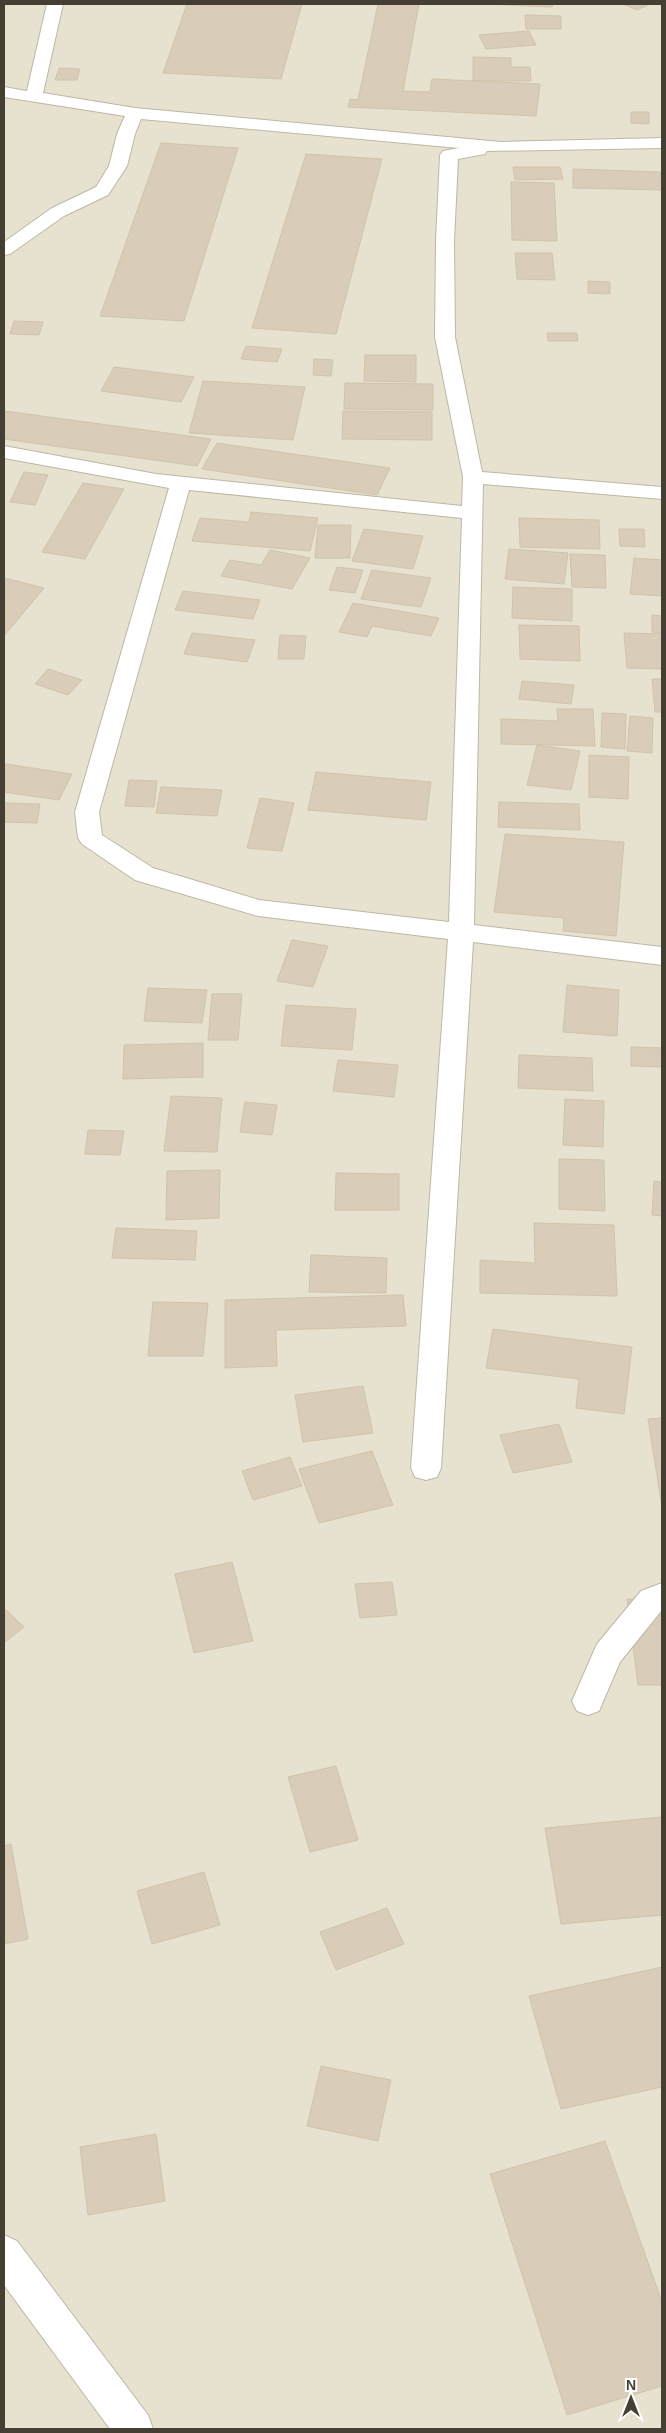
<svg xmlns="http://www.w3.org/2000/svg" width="666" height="2433" viewBox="0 0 666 2433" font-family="Helvetica,sans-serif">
  <rect width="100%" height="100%" fill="#f3eee2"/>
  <path fill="#e7e1cf" d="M4,4H662V2429H4Z"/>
  <path fill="#d9cdb9" stroke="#d1c3a9" d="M187,4H302L281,79L163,73Z
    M378,4H419L403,91L430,92L432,79L540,84L536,116L348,107L350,99L358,100Z
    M486,4H553L552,7Z
    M623,4H650L637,10Z
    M525,15L561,16V29H526Z
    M529,31L536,45L486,49L479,35Z
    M473,57L511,58V67H530L531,81H473Z
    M59,68L80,69L77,80H55Z
    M631,112H649V124L631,123Z
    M161,143L238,148L184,321L100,316Z
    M306,154L382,159L336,334L252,328Z
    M513,167H560L563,179L515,180Z
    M573,169L661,172L662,190L573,188Z
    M511,182L554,183L557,241L512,240Z
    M515,253H552L555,280L517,279Z
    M588,281L610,282V294L588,293Z
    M14,321L43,322L39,335L10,334Z
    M547,333H577L578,341H548Z
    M246,346L282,349L277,362L241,359Z
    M365,355H416V382L364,381Z
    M314,359L333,360L331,376L313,375Z
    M114,367L194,377L181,402L101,391Z
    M203,381L305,387L293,440L189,433Z
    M345,383L433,384V410L344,409Z
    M5,411L211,439L197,466L4,439Z
    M343,411L432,412V440L342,439Z
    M217,443L390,468L377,495L202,469Z
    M24,472L48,475L35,505L10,502Z
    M83,483L124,489L85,559L42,552Z
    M251,512L318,518L310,551L192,541L200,518L249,522Z
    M519,518L599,520L600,549L520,547Z
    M318,525H351L350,558H315Z
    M364,529L423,536L413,569L352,561Z
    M619,529H644L645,547L620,546Z
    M509,549L568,553L564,584L505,579Z
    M270,550L310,558L292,589L221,576L230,560L261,565Z
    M570,554L605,555L606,588L572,587Z
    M634,558L662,560V596L630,594Z
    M337,567L363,570L355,593L329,590Z
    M372,570L431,578L421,607L361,599Z
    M5,578L44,588L4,636V579Z
    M513,587L572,589V621L512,618Z
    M183,591L260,600L253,619L175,610Z
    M353,603L439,618L431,636L372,626L367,637L339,632Z
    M652,615L662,616V633L652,632Z
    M519,625L579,626L580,661L520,659Z
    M192,633L255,640L247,662L184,654Z
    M624,633L662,634V669L627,668Z
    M280,635L306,636L304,659H278Z
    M48,669L82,680L68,695L35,684Z
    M652,679H662V712H655Z
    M522,681L574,685L571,704L519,699Z
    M557,709H593L595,746L501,744V719L558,721Z
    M602,713L626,714L625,749L601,747Z
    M630,716L653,718L652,753L627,751Z
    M537,745L580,751L571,790L527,785Z
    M589,755L629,757L628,799L589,797Z
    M6,764L72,774L59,800L4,792V769Z
    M316,772L431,782L426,820L308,810Z
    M129,780L157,781L154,807L125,806Z
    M161,787L222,790L217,816L156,813Z
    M260,798L294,803L282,851L247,848Z
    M499,802L579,804L580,830L498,827Z
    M4,803L40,804L37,823L4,822Z
    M505,834L624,842L616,936L563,931L564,918L494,912Z
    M292,940L328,946L313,987L277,981Z
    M567,985L619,990L617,1036L563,1032Z
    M148,988L207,990L202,1023L144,1021Z
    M212,994H242L238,1040H208Z
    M286,1005L356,1009L352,1050L281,1046Z
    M203,1043V1077L123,1079L124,1045Z
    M631,1047L662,1048V1067L631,1066Z
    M519,1055L592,1058L593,1091L518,1088Z
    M338,1060L398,1065L394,1097L333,1091Z
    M171,1096L222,1098L217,1152L164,1151Z
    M565,1099L604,1101L603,1147L563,1145Z
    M245,1102L277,1105L272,1135L240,1132Z
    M88,1130L124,1131L120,1155L85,1154Z
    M559,1159L604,1160L605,1211L559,1209Z
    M220,1170L219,1218L166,1220L167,1171Z
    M336,1173L399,1174V1210H335Z
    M654,1181L662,1182V1216L652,1215Z
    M534,1223L614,1225L617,1296L480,1293V1260L535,1263Z
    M116,1228L197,1231L195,1260L112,1258Z
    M311,1255L387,1258L386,1293L309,1292Z
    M403,1295L406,1326L276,1330L277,1366L225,1368V1300Z
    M153,1302L208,1303L203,1356H148Z
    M493,1329L632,1347L624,1414L576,1408L579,1379L486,1368Z
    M363,1386L373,1433L303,1442L295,1395Z
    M662,1418V1507L648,1419Z
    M559,1424L572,1462L513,1473L500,1435Z
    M372,1451L393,1505L319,1523L299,1469Z
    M290,1457L302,1486L253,1500L242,1471Z
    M232,1562L253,1641L194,1653L175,1574Z
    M392,1582L397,1615L360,1618L355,1584Z
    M627,1599H662V1685H638Z
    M4,1608L24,1627L4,1643Z
    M336,1766L358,1840L310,1852L288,1777Z
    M662,1817V1915L561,1924L545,1828Z
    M11,1844L28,1939L4,1944V1846Z
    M204,1872L220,1925L152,1944L137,1891Z
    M387,1908L404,1944L336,1970L320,1932Z
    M662,1967V2087L561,2109L529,1996Z
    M321,2066L391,2080L378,2141L307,2126Z
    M156,2134L165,2201L88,2215L80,2147Z
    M605,2141L662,2302V2386L567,2415L490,2174Z"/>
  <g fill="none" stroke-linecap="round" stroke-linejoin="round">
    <g stroke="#bfb7a4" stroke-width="2">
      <path id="street" d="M47,4H63L43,93L135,108L501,142L662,138V148L487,151L485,154L458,159L454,241L455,337L482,472L662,487V499L483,484L474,925L662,947V965L473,942L441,1468L437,1477L426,1480L415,1477L411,1468L448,939L258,916L135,880L82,844L78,838L75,812L169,488L4,458V446L156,474L462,506L463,477L435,337L436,241L440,155L443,151L459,148L141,119L135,134L127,166L108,195L64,216L10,254L4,255V242L52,208L96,187L109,166L117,134L125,116L4,97V87L27,91ZM189,490L462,518L449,922L259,900L153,868L102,835L99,812Z
        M662,1583V1610L620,1662L599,1711L588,1715L577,1711L572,1701L597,1644L641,1591Z
        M4,2235L17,2241L148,2415L153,2429H110L4,2285Z"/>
    </g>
    <use href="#street" fill="#fff" fill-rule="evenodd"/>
  </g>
  <rect width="666" height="2433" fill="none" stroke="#453e32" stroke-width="10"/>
  <g transform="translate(631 2398)" stroke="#ffffff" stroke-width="4" paint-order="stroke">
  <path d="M0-4L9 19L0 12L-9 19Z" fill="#453e32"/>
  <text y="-8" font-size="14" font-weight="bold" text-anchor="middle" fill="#453e32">N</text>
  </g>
</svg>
